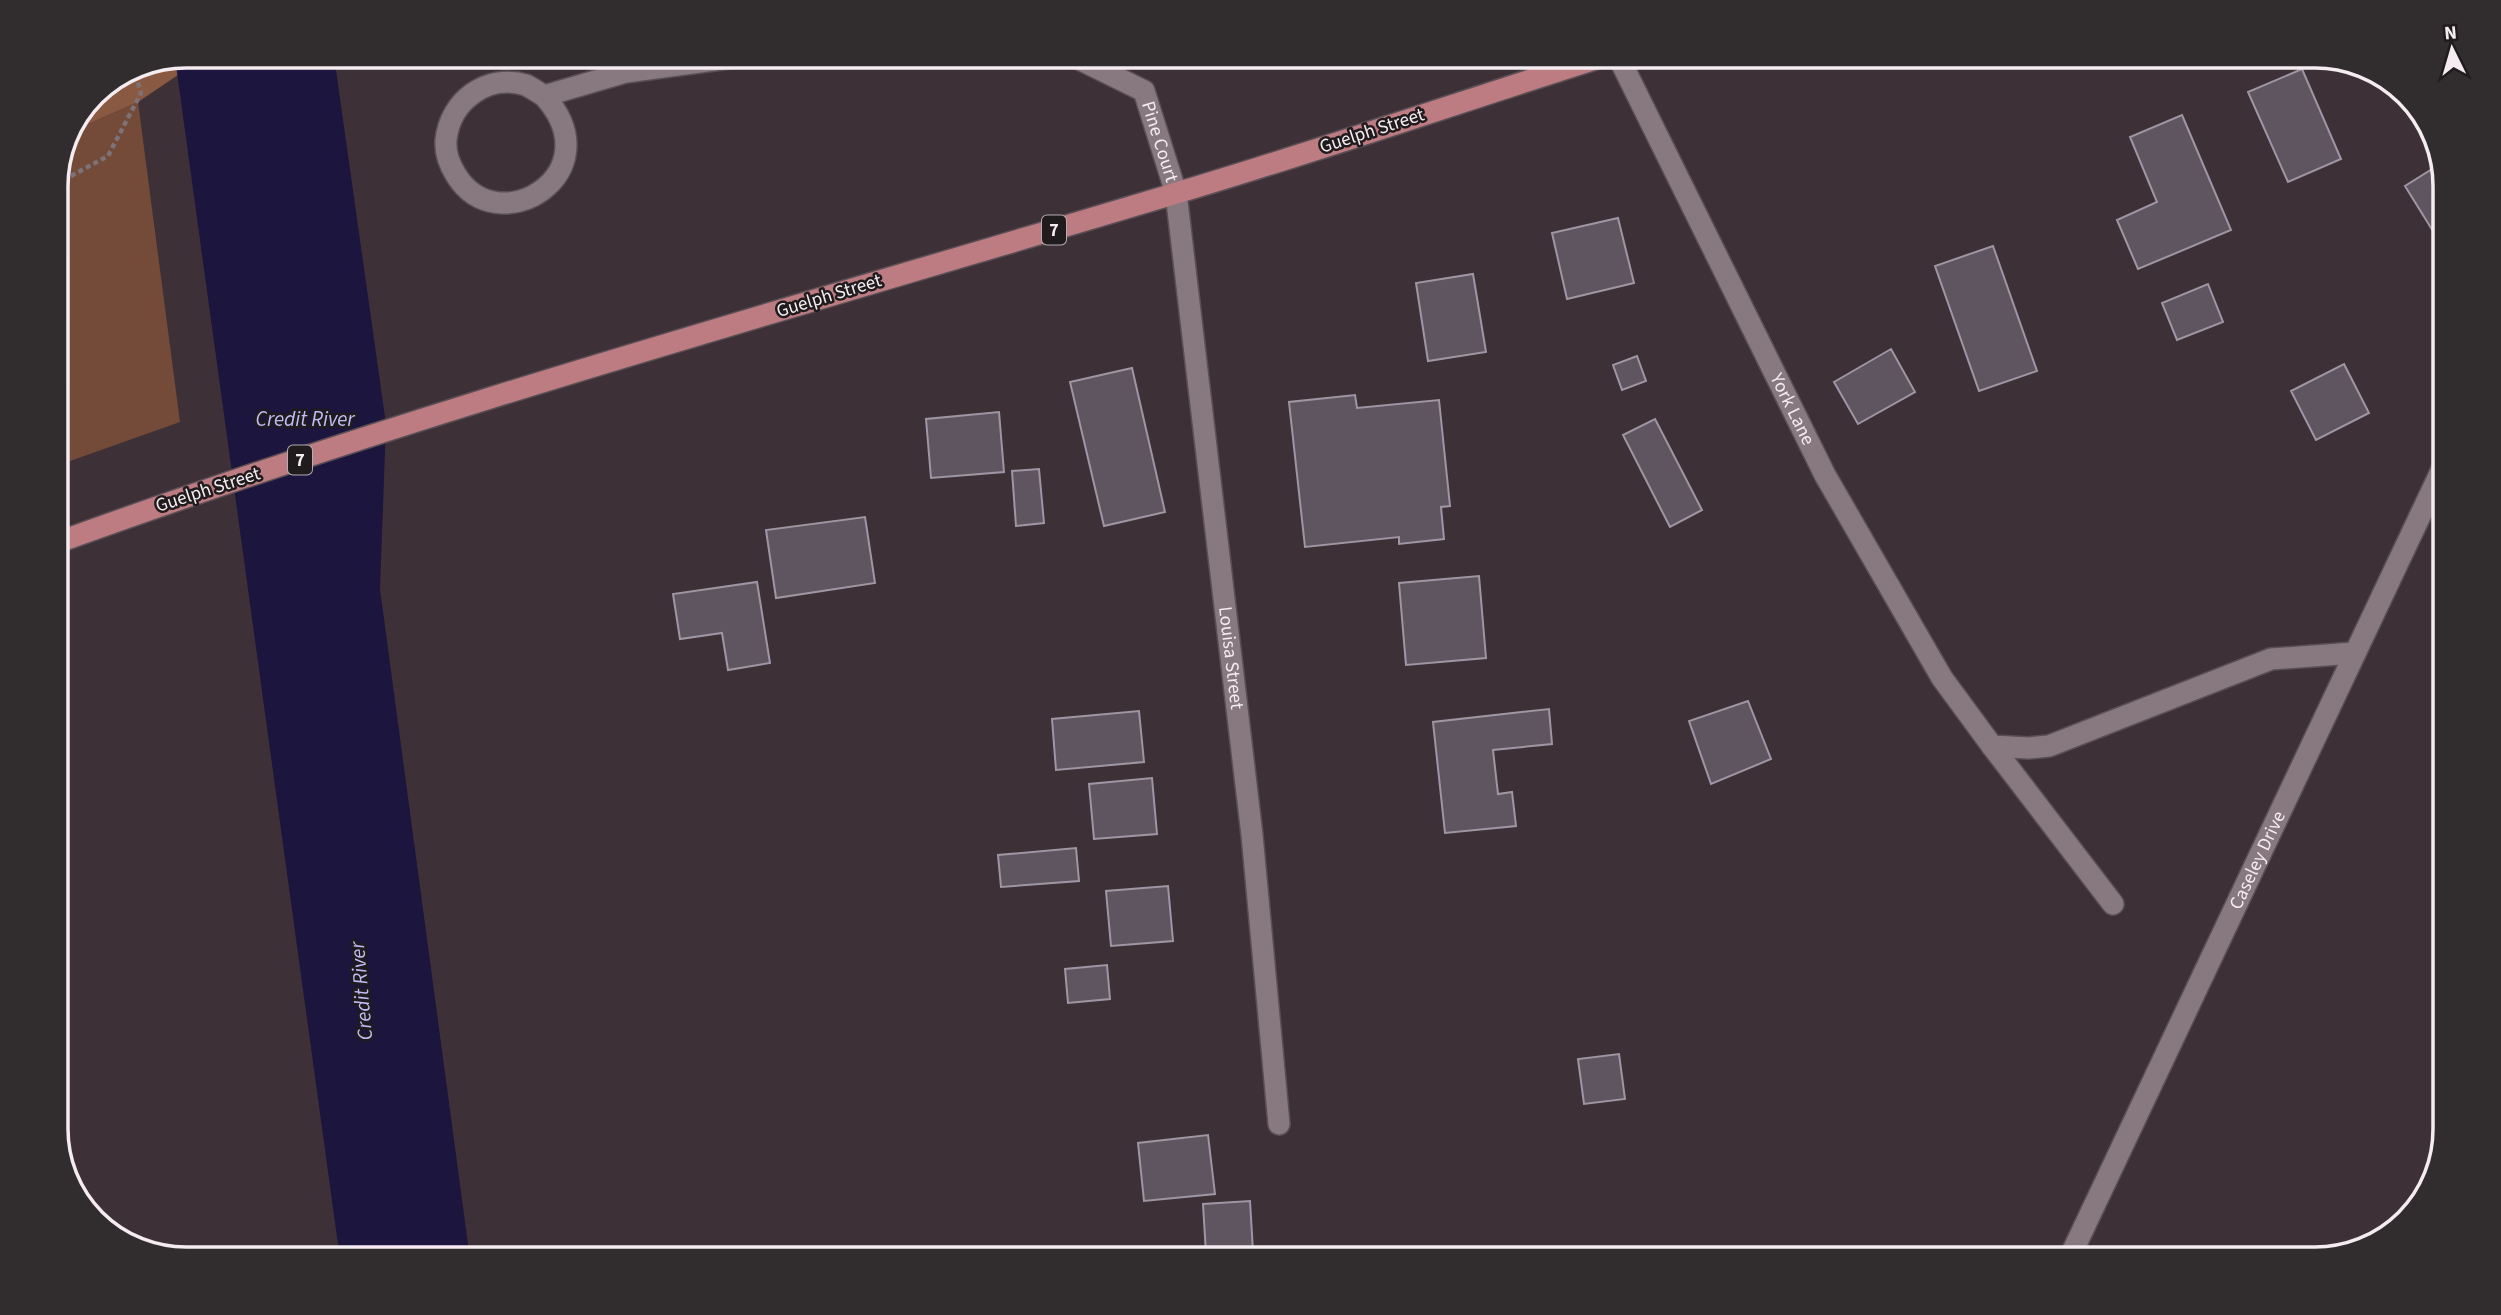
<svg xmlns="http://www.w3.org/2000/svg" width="2501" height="1315" viewBox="0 0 2501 1315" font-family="'Source Sans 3',sans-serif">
  <rect width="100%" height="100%" fill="#3d3137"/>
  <path fill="#734b38" d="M138,102L180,422L56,466V178L79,128Z"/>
  <path fill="#8a5942" d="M175,58L178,75L138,102L79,128L94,94L137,66Z"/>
  <path fill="#1c153e" d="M186,56H334L386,424L380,589L470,1259H340L175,58Z"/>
  <path fill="#5e5561" stroke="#9f96a3" stroke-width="2" d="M2302,69L2341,159L2288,182L2248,92Z
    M2182,115L2231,230L2138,269L2117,220L2157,202L2130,137Z
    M2440,164L2445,178V231L2436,236L2405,186Z
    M1618,218L1634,283L1567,299L1552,233Z
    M1993,246L2037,371L1979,391L1935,266Z
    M1473,274L1486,352L1428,361L1416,283Z
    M2208,284L2223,322L2177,340L2162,303Z
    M1891,349L1915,392L1858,424L1834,382Z
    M1637,356L1646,381L1622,390L1613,365Z
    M2344,364L2369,413L2316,440L2291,391Z
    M1132,368L1165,512L1104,526L1070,382Z
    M1355,395L1357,408L1439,400L1450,506L1441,507L1444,539L1399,544V537L1305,547L1289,402Z
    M999,412L1004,472L931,478L926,419Z
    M1655,419L1702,510L1670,527L1623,435Z
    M1039,469L1044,523L1016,526L1012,471Z
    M865,517L875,583L776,598L766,530Z
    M1479,576L1486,658L1406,665L1399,583Z
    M757,582L770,663L728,670L722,633L680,639L673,594Z
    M1748,701L1771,759L1711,784L1689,721Z
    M1549,709L1552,744L1493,750L1498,794L1512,792L1516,826L1445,833L1433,722Z
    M1139,711L1144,762L1056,770L1052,719Z
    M1152,778L1157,834L1094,839L1089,784Z
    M1076,848L1079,881L1001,887L998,855Z
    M1168,886L1173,941L1111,946L1106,891Z
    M1107,965L1110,999L1068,1003L1065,969Z
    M1619,1054L1625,1099L1584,1104L1578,1059Z
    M1208,1135L1215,1194L1144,1201L1138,1143Z
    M1250,1201L1253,1251L1206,1254L1203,1204Z"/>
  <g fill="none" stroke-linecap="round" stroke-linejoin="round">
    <g stroke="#5a4f55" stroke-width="24">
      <g id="service">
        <path id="s1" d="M1618,56L1825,475L1942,678L1992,746L2028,748L2049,746L2271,659L2354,653"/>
        <path d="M1992,746L2113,904"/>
      </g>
    </g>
    <g stroke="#5a4f55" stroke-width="24">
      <g id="minor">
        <path id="s2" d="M1067,56L1075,57L1144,91L1176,193L1252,835L1279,1124"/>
        <path d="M544,96C614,173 498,244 456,175C449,164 445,152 446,140C450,101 487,73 526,85C532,88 538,92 544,96L626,72L744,56"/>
        <path id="s3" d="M2069,1259L2445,463"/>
      </g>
    </g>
    <g stroke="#5a4f55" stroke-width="24">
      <path id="primary" d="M56,543C422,410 797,307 1170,195C1315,152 1460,102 1605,56"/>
    </g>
    <path stroke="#7d7278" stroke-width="4.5" stroke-dasharray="5 3.5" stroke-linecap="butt" d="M56,184L108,156L141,93L134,68"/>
    <use href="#service" stroke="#887980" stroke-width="21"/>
    <use href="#minor" stroke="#887980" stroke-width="21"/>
    <use href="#primary" stroke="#bd7b82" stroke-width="21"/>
  </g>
  <g text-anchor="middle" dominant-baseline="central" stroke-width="5" stroke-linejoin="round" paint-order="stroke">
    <g fill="#201b1d" stroke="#b4adb1" stroke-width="2">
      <rect x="1042" y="215.5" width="24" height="29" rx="5"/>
      <rect x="288" y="445.5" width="24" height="29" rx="5"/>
    </g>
    <g font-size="18" font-weight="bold" fill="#f4ecf0">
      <text x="1054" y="230">7</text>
      <text x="300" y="460">7</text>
    </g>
    <g font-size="19" fill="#f4ecf0" stroke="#201b1d">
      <text transform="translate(1372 131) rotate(-18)">Guelph Street</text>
      <text stroke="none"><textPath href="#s2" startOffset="138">Pine Court</textPath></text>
      <text transform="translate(829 296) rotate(-17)">Guelph Street</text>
      <text stroke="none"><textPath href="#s1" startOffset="394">York Lane</textPath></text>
      <text transform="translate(208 490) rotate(-18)">Guelph Street</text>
      <text stroke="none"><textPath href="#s2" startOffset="660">Louisa Street</textPath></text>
      <text stroke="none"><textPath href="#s3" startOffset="441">Caseley Drive</textPath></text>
    </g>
    <g font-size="21" font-style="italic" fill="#bfbcf8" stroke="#201b1d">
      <text x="305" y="419">Credit River</text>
      <text transform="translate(361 991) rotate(-95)">Credit River</text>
    </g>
  </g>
  <path d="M0 0H2501V1315H0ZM186 68H2315A118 118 0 0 1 2433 186V1129A118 118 0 0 1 2315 1247H186A118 118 0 0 1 68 1129V186A118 118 0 0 1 186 68Z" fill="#312c2e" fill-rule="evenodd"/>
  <path fill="none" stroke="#f4ecf0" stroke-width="3.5" d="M186 68H2315A118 118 0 0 1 2433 186V1129A118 118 0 0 1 2315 1247H186A118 118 0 0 1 68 1129V186A118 118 0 0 1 186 68Z"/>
  <g transform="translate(2452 49) rotate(355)" stroke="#201b1d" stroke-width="5" paint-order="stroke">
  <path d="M0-5L12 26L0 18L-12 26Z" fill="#f4ecf0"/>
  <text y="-10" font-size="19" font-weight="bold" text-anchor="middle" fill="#f4ecf0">N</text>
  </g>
</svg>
